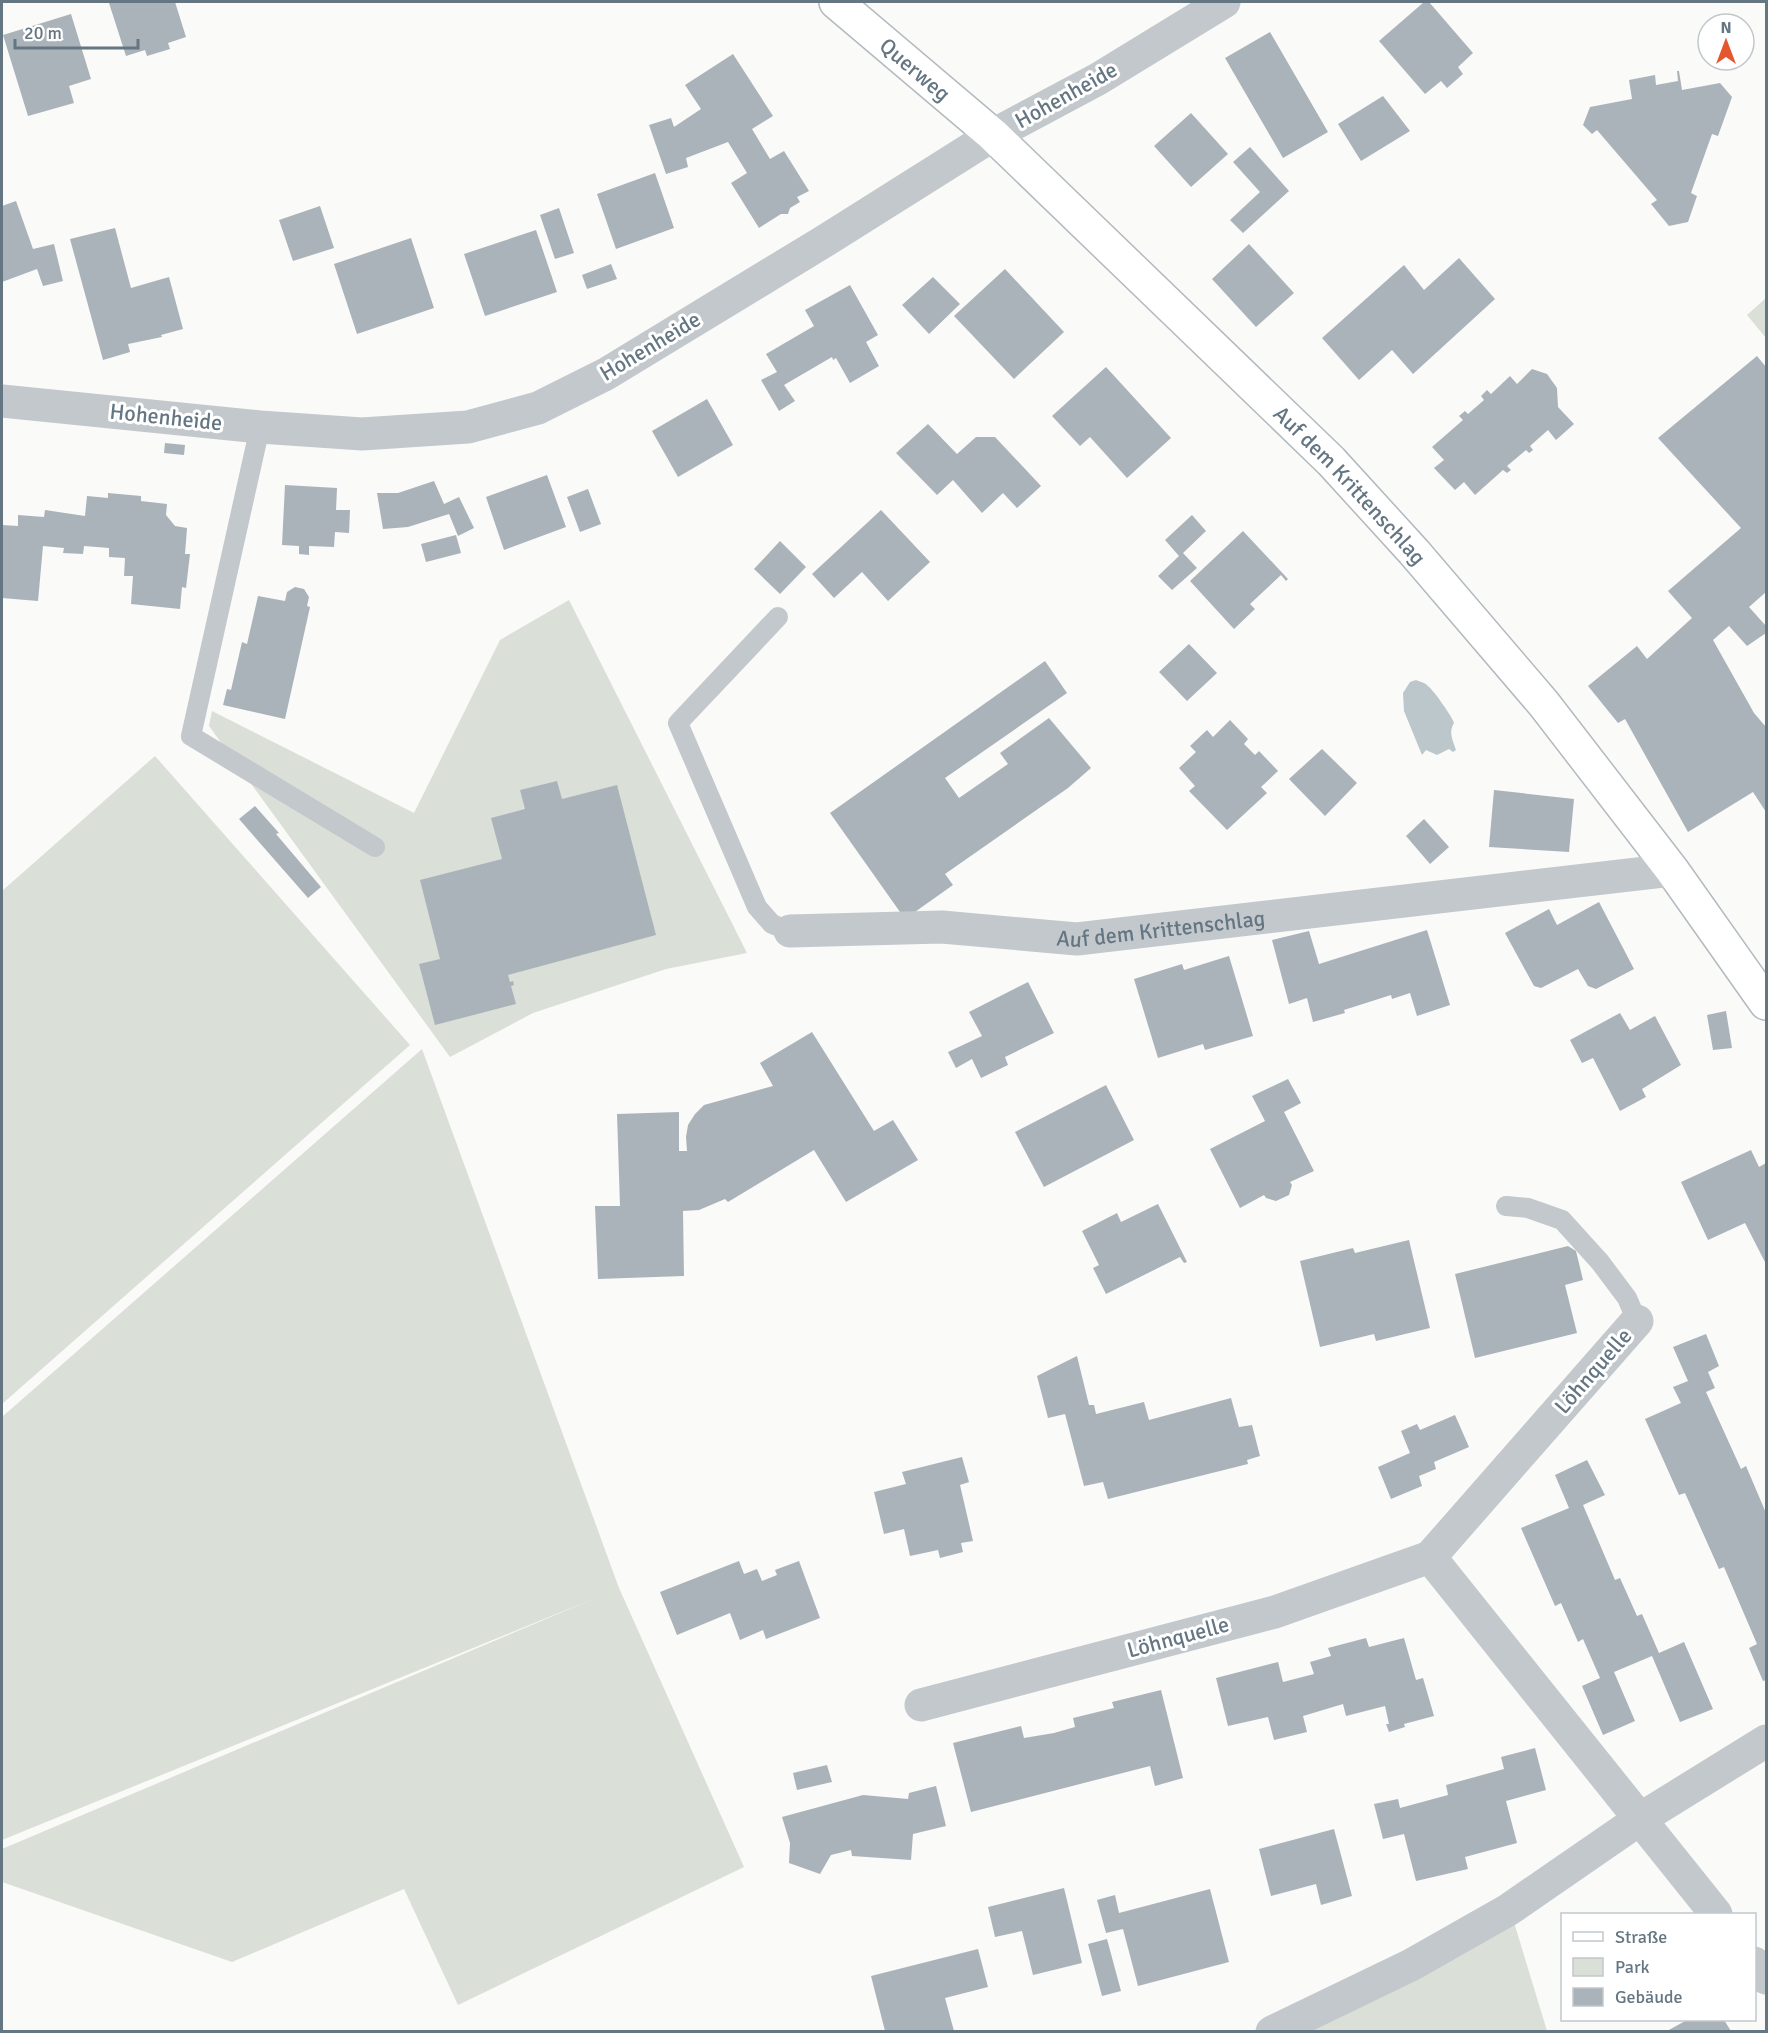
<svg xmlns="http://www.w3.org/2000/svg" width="1768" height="2033" viewBox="0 0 1768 2033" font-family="Signika,sans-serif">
  <rect width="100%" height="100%" fill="#fafaf8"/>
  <path fill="#dadfd7" d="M1766,298V338L1747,315Z
    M569,600L747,953L666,969L533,1013L450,1057L209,726L212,711L414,813L500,640Z
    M155,756L410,1045L2,1404V891Z
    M422,1049L619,1588L744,1867L458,2005L404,1889L232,1962L2,1882V1849L598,1597L2,1840V1417Z
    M1513,1919L1547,2031L1301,2032Z"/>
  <path fill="#bbc7cb" d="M1416,680C1421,682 1426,683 1429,687C1434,691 1453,718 1454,723C1448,733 1453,740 1456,750L1453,752L1449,749L1437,755L1426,750L1422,755L1404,711L1403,693L1410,682Z"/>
  <path fill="#aab3b9" d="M113,2H175L186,37L168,43L170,49L147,56L145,50L126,56L109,3Z
    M1424,2H1429L1473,53L1458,67L1463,74L1447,88L1441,81L1425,94L1379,41Z
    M71,14L91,79L69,86L74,103L28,116L3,35Z
    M1270,32L1328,132L1283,158L1225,58Z
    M733,54L773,116L752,129L770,159L784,151L809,191L797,197L800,202L790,208L788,214H781L759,228L731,183L747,173L728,142L686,158L688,167L666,174L649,125L671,118L674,127L701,109L685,85Z
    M1677,71H1679L1682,90L1720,83L1732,97L1718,136L1712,134L1691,193L1697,196L1688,222L1669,226L1651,204L1657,200L1597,130L1592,134L1583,125L1590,107L1632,99L1629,80L1655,75L1656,85L1678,81Z
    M1383,96L1410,131L1361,161L1338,124Z
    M1191,113L1228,154L1191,187L1154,146Z
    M1250,147L1289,191L1243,233L1230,220L1260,192L1233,162Z
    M655,173L674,228L616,249L597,194Z
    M16,201L33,249L54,244L63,281L43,286L37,269L2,282V206Z
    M320,206L334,248L293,261L279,220Z
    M559,208L574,253L555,259L540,215Z
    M115,228L131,288L169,277L183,329L161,335L162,337L128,344L130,352L103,360L70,239Z
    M536,230L557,292L485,316L464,254Z
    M411,238L434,308L357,334L334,264Z
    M1249,244L1294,293L1256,327L1212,279Z
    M1459,258L1495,299L1413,374L1392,350L1359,380L1322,338L1404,265L1424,290Z
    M611,264L617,279L587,289L582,275Z
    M1005,269L1064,332L1014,379L954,316Z
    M933,277L960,304L929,334L902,305Z
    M850,285L878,335L866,342L879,366L850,383L836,358L833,360L832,357L784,385L795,401L779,411L761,380L777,372L766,354L814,326L805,310Z
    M1757,356L1766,367V592L1749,607L1766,626V633L1747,646L1729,626L1713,640L1754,713L1766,727V812L1753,792L1688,832L1625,719L1618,723L1588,686L1637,646L1647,659L1692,618L1668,591L1741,528L1658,438Z
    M1106,367L1171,438L1127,478L1090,437L1080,446L1052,416Z
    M1532,369L1547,374L1557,388L1558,407L1574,424L1556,440L1548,430L1530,446L1533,450L1529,453L1526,450L1507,466L1511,470L1507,473L1503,470L1475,495L1464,482L1455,490L1434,468L1444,460L1432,447L1463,420L1459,416L1465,411L1468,414L1484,400L1481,396L1487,390L1491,394L1510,376L1517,384Z
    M707,399L733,445L678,477L652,431Z
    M928,424L957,454L976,437H995L1041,486L1017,508L1003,493L982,513L953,480L937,495L896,453Z
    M165,443L185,445L184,455L164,453Z
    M547,475L566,527L504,550L486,497Z
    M434,481L444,504L459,497L474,528L458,536L449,514L408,527L383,529L377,493H398Z
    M285,485L337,488L336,510H350L349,533L335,532L334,547L309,546V555L299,554V546L282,545Z
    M588,489L601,524L580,532L567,497Z
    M108,493L141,496V501L167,504L166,515L175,526L187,528L185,554H190L186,588L182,587L180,609L131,604L133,576H124L125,558L109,557V548L84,546L83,554L63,553L64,548L43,546L38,601L2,598V525L18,526V515L44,517L45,510L85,516L87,496L108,498Z
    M881,510L930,562L888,601L862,572L834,598L812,574Z
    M1192,515L1206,531L1183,553L1197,568L1172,590L1158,576L1179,556L1165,540Z
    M1243,531L1288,579L1286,581L1281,575L1250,604L1255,609L1234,629L1190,581Z
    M456,535L461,553L426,562L421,544Z
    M780,541L806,567L780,594L754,569Z
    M295,587L304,589L309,597L307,606L310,607L285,719L223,705L227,689L231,690L242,642L247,644L258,596L285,601L287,592Z
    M1189,644L1217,673L1187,701L1159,672Z
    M1045,661L1067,693L945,778L959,798L1008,764L1000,753L1049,718L1091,768L1068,788L945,874L953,885L905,919L830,813Z
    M1230,720L1248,739L1244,744L1255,755L1259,751L1278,771L1261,787L1267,793L1227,830L1189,791L1195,786L1179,768L1196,752L1190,746L1207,730L1213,737Z
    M1322,749L1357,783L1325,816L1289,779Z
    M557,781L562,799L617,785L656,935L508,975L510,982L513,981L514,985L511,986L516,1004L435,1025L419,964L440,959L420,880L502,859L491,818L525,809L520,790Z
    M1494,790L1574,799L1569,852L1489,847Z
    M255,806L279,833L276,834L321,887L308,898L239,819Z
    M1424,819L1449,847L1430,864L1406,836Z
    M1599,902L1634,969L1596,989L1588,986L1578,969L1541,988L1534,986L1505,933L1549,909L1557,925Z
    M1427,930L1450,1005L1417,1016L1410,993L1392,999L1391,995L1344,1010L1345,1013L1313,1022L1307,998L1289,1004L1272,940L1309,931L1319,964Z
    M1229,956L1253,1036L1205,1050L1203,1044L1158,1058L1134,979L1182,964L1184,970Z
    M1028,982L1054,1033L1005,1057L1008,1065L981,1078L972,1059L956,1068L948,1052L982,1036L969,1012Z
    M1726,1011L1732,1048L1713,1050L1707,1015Z
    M1620,1013L1630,1030L1655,1016L1681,1065L1642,1089L1646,1097L1620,1111L1593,1058L1582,1063L1570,1040Z
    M812,1032L874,1131L893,1120L918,1160L846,1202L814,1150L728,1202L725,1199L699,1210L683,1211L684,1276L598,1279L595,1206H620L617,1114L679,1112V1151H687L686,1137L688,1125L695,1114L704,1105L773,1086L760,1063Z
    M1288,1079L1301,1103L1284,1112L1314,1171L1290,1182L1292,1185L1289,1195L1276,1201L1266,1198L1264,1195L1240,1208L1210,1149L1265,1121L1252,1096Z
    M1106,1085L1134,1140L1044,1187L1015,1132Z
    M1751,1150L1759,1167L1766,1163V1264L1745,1223L1708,1240L1681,1182Z
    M1158,1204L1187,1262L1184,1263L1180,1257L1106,1294L1093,1268L1099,1265L1082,1231L1117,1213L1121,1222Z
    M1409,1240L1430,1328L1376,1341L1374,1334L1320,1347L1300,1261L1353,1248L1355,1253Z
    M1568,1246L1576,1251L1583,1280L1565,1285L1577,1333L1475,1358L1455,1274Z
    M1706,1334L1719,1366L1708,1372L1715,1388L1706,1392L1741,1469L1746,1466L1766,1513V1680L1763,1681L1749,1648L1757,1644L1724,1567L1719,1569L1685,1493L1679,1495L1645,1419L1681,1403L1673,1387L1688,1381L1673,1347Z
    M1077,1356L1089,1405H1094L1096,1414L1144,1402L1149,1420L1231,1398L1239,1427L1252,1425L1260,1456L1247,1460L1248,1464L1108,1499L1103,1482L1084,1486L1065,1414L1048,1418L1037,1376Z
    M1455,1415L1469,1447L1434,1462L1436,1469L1419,1476L1422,1486L1391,1499L1378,1467L1410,1453L1401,1431L1417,1424L1420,1430Z
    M962,1457L969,1482L960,1485L973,1541L961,1543L963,1552L940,1558L938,1550L910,1556L904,1529L884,1534L874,1492L906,1484L902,1472Z
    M1587,1460L1605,1495L1583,1505L1615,1580L1620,1578L1637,1616L1642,1614L1659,1653L1684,1642L1713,1709L1680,1722L1652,1656L1614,1672L1635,1721L1603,1735L1582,1686L1600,1678L1583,1639L1578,1642L1561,1603L1555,1606L1521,1528L1569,1508L1555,1475Z
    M739,1561L744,1574L757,1569L762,1581L777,1575L775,1570L799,1561L820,1618L766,1639L763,1630L740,1640L730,1613L677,1635L660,1592Z
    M1366,1638L1369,1647L1404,1638L1416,1680L1423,1678L1434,1716L1404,1724L1405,1727L1389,1732L1386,1724H1389L1385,1706L1346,1716L1343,1704L1303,1716L1307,1732L1274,1740L1268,1717L1228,1726L1216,1678L1278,1662L1283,1682L1314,1674L1310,1662L1331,1656L1328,1648Z
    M1161,1690L1183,1778L1155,1786L1150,1766L971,1812L953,1743L1021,1726L1024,1738L1054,1733L1075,1727L1073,1718L1114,1708L1112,1702Z
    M1535,1748L1546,1790L1506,1801L1517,1843L1465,1857L1468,1869L1416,1881L1404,1834L1383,1839L1374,1804L1398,1799L1400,1808L1448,1795L1446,1785L1504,1769L1501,1757Z
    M827,1765L832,1782L797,1790L793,1773Z
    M936,1786L946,1826L913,1834L911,1860L852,1856L851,1850L831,1855L820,1874L789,1863L790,1843L782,1817L863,1795L908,1799L909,1793Z
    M1334,1829L1352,1896L1321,1905L1316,1884L1271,1896L1259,1849Z
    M1064,1888L1082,1963L1033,1975L1022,1931L995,1937L988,1907Z
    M1210,1889L1229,1962L1138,1986L1123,1929L1106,1933L1097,1900L1115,1895L1119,1913Z
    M1107,1939L1121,1991L1102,1996L1088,1944Z
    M978,1949L988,1987L945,1998L954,2031H885L871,1976Z
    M1687,2020H1724L1731,2031H1667Z"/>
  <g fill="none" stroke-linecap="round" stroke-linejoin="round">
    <g stroke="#b3babf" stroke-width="36">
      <g id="secondary">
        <path id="s2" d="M836,2L993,135L1331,461L1414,552L1544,704L1672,870L1766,1003"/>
      </g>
    </g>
    <path stroke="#c3c8cc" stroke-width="20" d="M260,427L191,736L375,847
      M778,617L678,723L757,907L772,924L790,931
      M1506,1206L1528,1208L1562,1220L1600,1262L1627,1298L1637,1321"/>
    <g stroke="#c3c8cc" stroke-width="33">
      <path d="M2,401L260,427L362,434L468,427L538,408L606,374L823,242L993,135L1098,79L1224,2"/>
      <path id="s1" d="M790,931L942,927L1077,939L1672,870"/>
      <path d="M1637,1321L1430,1557L1716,1914"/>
      <path d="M921,1705L1275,1612L1430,1557"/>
      <path d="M1754,1963L1766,1978"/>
      <path d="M1272,2032L1411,1965L1508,1910L1640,1819L1766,1741"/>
    </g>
    <use href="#secondary" stroke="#fff" stroke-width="33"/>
  </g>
  <g text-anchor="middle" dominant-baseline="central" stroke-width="6" stroke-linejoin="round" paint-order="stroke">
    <g font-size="22" fill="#657683" stroke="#fff">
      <text stroke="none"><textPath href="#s2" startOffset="104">Querweg</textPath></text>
      <text transform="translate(1066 95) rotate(-29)">Hohenheide</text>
      <text transform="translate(650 346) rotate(-31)">Hohenheide</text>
      <text transform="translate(166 417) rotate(6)">Hohenheide</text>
      <text stroke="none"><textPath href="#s2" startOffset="706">Auf dem Krittenschlag</textPath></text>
      <text stroke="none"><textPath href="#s1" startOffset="372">Auf dem Krittenschlag</textPath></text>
      <text transform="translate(1593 1371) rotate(-49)">Löhnquelle</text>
      <text transform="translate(1178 1637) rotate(-15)">Löhnquelle</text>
    </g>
  </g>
  <rect width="1768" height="2033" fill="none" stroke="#657683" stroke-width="6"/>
  <rect x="1561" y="1913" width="195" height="108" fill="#ffffff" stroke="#c1c8cd" stroke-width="1.5"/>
  <rect x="1573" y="1932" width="30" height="9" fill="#ffffff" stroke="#c1c8cd" stroke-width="1.5"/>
  <text x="1615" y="1943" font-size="18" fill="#657683">Straße</text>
  <rect x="1573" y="1958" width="30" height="18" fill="#dadfd7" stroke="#c1c8cd" stroke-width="1.5"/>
  <text x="1615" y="1973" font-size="18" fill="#657683">Park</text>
  <rect x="1573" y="1988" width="30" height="18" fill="#aab3b9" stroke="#c1c8cd" stroke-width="1.5"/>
  <text x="1615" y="2003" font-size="18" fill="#657683">Gebäude</text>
  <g transform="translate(1726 42)"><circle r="28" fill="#ffffff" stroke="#c1c8cd" stroke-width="1.5"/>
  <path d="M0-4.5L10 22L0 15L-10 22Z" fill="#e4572e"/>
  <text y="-9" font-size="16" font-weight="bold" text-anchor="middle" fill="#657683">N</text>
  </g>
  <path d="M15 39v9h123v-9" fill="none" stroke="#657683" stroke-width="3"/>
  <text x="24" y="39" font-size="18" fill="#657683" stroke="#ffffff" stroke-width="4.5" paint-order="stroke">20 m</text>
</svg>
